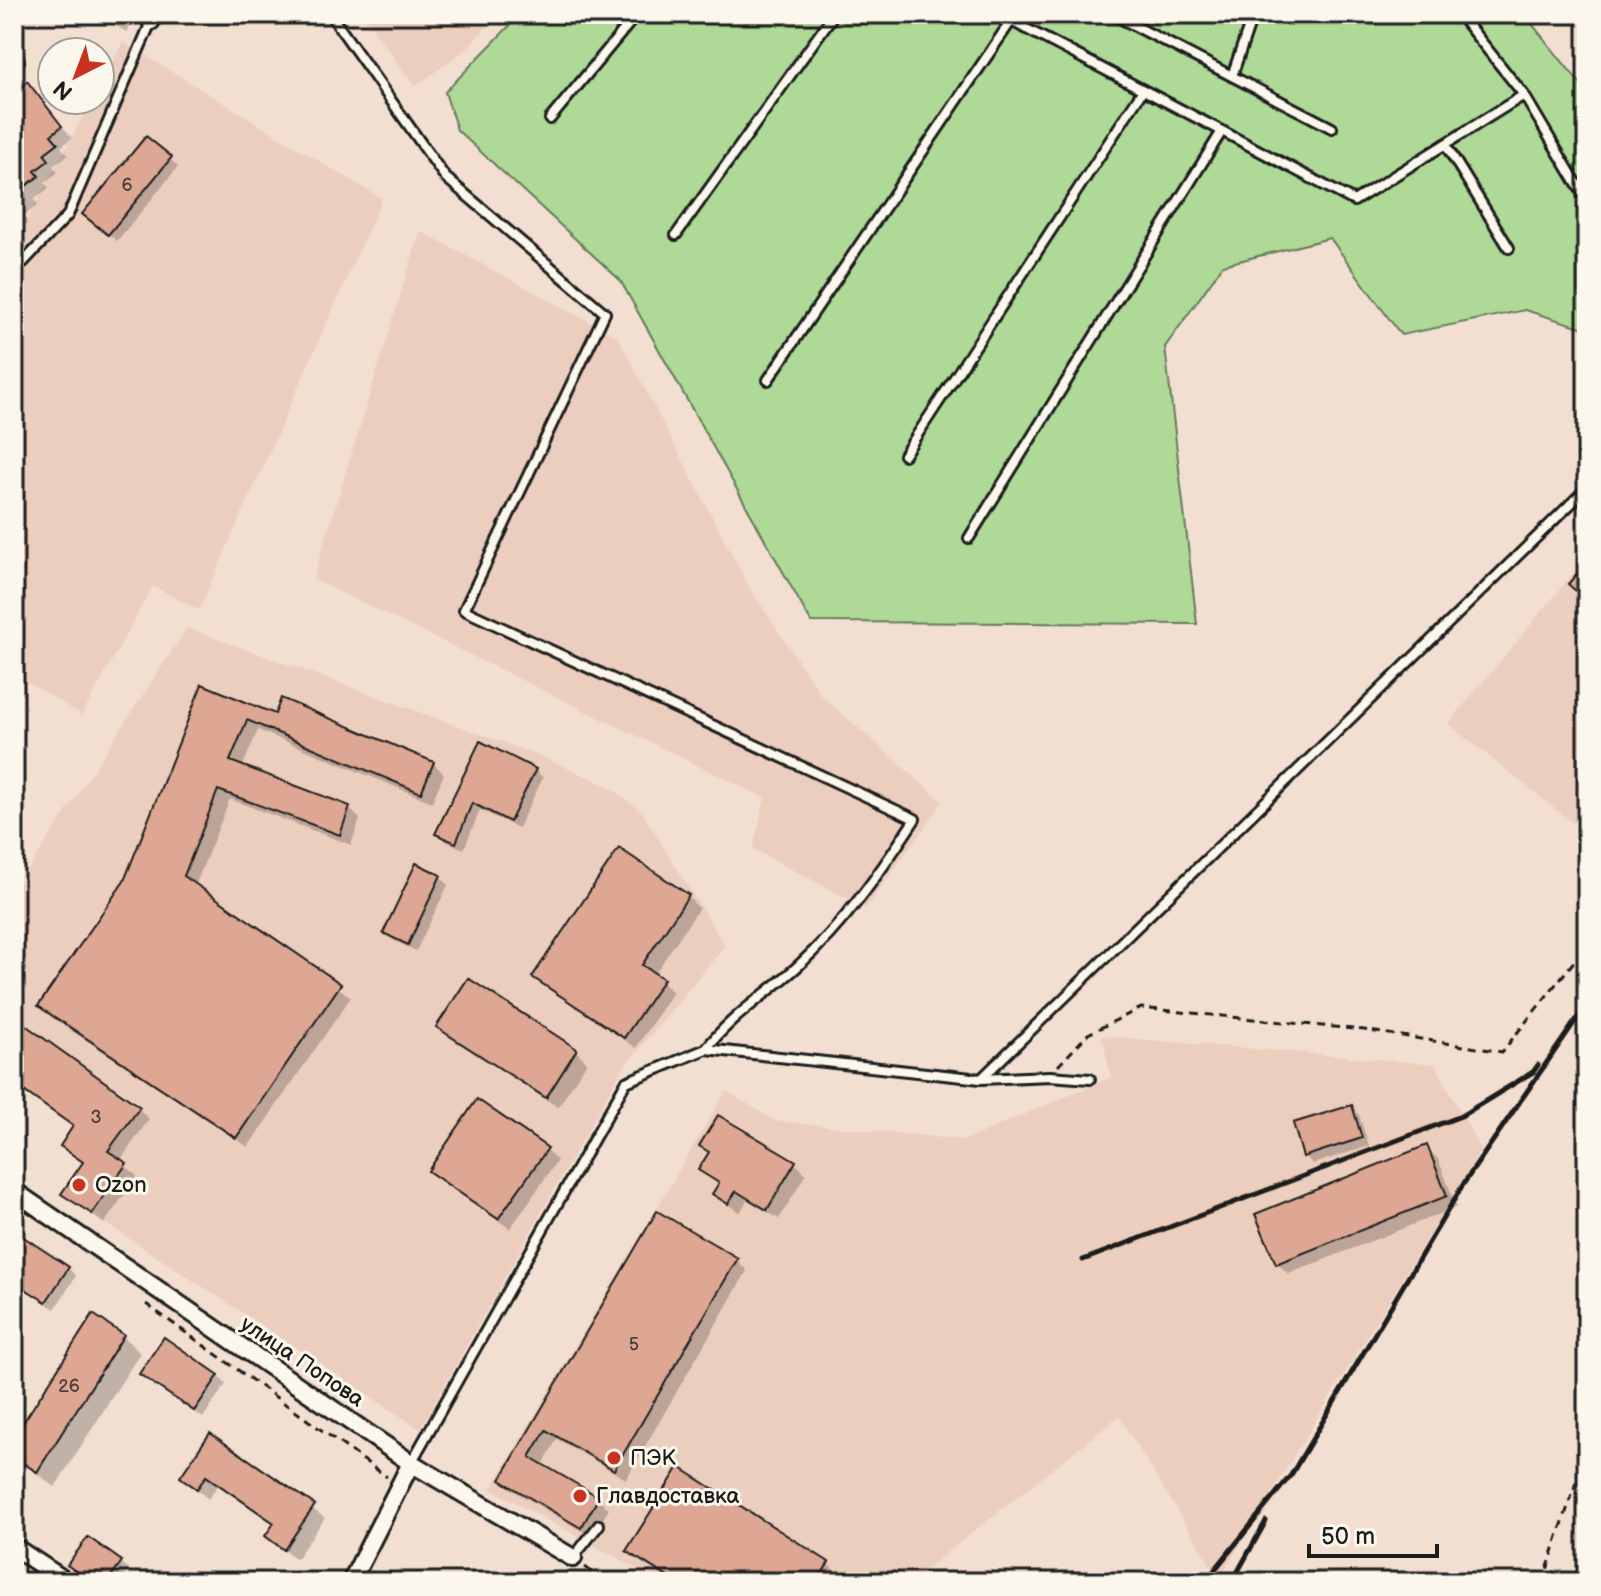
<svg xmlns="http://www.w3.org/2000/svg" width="1601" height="1596" viewBox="0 0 1601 1596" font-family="'Balsamiq Sans',sans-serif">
  <rect width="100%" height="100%" fill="#f2dfd1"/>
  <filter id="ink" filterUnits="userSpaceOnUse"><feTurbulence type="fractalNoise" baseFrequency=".0125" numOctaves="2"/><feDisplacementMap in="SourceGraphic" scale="16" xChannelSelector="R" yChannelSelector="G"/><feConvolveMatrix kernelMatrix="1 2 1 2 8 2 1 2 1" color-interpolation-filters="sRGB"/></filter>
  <g filter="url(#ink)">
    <path fill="#eccebe" d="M362,14H499L465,50L415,87Z
      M123,42L382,199L199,610L153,586L82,715L14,674V243L92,100H100V85Z
      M420,231L618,337L749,587L821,695L943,802L866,908L753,849L765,798L313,579Z
      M1587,557V834L1448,724Z
      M187,628L541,756L612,788L642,812L725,946L621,1071L420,1429L61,1194L83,1162L60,1146L72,1126L14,1084V891Z
      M1102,1036L1435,1064L1481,1150L1219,1579L1119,1416L910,1582H661L491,1489L726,1091L776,1121L965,1140L1111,1077Z"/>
    <path fill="#aed997" stroke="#657a5a" stroke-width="2" d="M521,14H1524L1587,92V329L1525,310L1401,335L1330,238L1223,265L1165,347L1197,624L811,622L620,280L457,130L445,92Z"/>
    <path fill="#0003" d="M93,14H136L127,32Z
      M38,95L72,138L61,147L68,155L53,166L58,172L45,183L49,188L34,199L38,205L20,219L14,213V106Z
      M170,159L178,167L117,241L93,221Z
      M204,687L276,717L433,763L444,774L432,802L258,730L242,768L349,808L360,819L351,845L230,799L195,886L351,997L248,1147L51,1017L40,1006L126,882Z
      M480,744L535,770L543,778L518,828L480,810L464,849L445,841L437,834Z
      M440,876L448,885L416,951L393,940L385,932Z
      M688,897L699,908L654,975L673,992L636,1048L535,977Z
      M439,1026L576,1051L587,1062L558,1107L450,1038Z
      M14,1028L138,1108L149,1119L120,1161L137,1176L104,1224L64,1193L84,1164L62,1145L74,1128L14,1085Z
      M1351,1107L1359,1115L1369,1146L1313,1164L1305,1156Z
      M702,1146L795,1163L806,1174L779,1219L747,1200L740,1213L714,1194L719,1186L701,1170L710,1154Z
      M1427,1148L1438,1159L1457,1207L1288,1274L1277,1263Z
      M546,1149L557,1161L510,1229L431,1171Z
      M657,1214L736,1259L747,1271L626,1479L557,1439L543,1465L598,1498L609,1509L592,1537L514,1491L503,1480Z
      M14,1253L68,1268L76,1276L55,1309L14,1283Z
      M123,1336L140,1353L55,1487L14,1457V1441Z
      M142,1374L218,1376L226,1384L203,1418Z
      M211,1436L325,1518L296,1559L267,1536L275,1525L218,1485L208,1499L182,1477Z
      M679,1470L828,1564L839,1575L835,1582H672L640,1562L629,1551Z
      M121,1562L129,1570L121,1582H91L70,1565Z"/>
    <path fill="#dda793" stroke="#1c1c1c" stroke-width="2" d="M27,81L62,126L51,135L58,143L44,154L49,160L35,171L39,176L14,195V104L22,97L16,90Z
      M146,136L172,157L108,235L82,214Z
      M1587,562V601L1568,584Z
      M202,684L275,714L281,698L434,762L421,793L247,720L230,761L350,806L340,835L218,790L184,876L341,984L236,1138L38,1006L124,881Z
      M480,741L536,769L510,822L472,803L456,843L435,834Z
      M619,848L689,895L642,965L664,979L624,1038L532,977Z
      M416,863L441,875L408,945L383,933Z
      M468,978L577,1049L546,1098L436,1027Z
      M14,1017L140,1107L108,1151L127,1163L92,1214L61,1194L83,1162L60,1146L73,1126L14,1084Z
      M477,1099L548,1148L498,1219L428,1171Z
      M1352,1105L1362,1138L1303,1157L1293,1123Z
      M718,1115L796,1161L767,1210L736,1191L728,1204L712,1194L719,1183L698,1170L709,1152L699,1146Z
      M1427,1145L1447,1196L1276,1264L1255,1214Z
      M657,1211L738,1258L614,1470L546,1430L530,1457L599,1497L581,1528L500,1480Z
      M22,1236L69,1267L46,1302L14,1282V1249Z
      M93,1314L124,1335L37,1472L14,1457V1437Z
      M164,1337L219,1375L194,1411L139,1374Z
      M210,1433L315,1505L284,1550L265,1536L274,1523L206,1476L197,1489L180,1477Z
      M679,1467L829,1562L817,1582H676L626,1551Z
      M88,1537L122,1561L107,1582H91L67,1565Z"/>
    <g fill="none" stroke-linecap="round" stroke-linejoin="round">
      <g stroke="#1c1c1c" stroke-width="14">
        <path id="service" d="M330,14L445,177L605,313L464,610L915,819C879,874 846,922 797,967C767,994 731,1016 706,1049
          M1112,14L1332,128
          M1459,14L1524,95L1587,201
          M14,48L19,61L14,70
          M1232,76L1253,14
          M550,119L637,14
          M1222,131L1354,201L1524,95
          M1445,144L1509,248
          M676,235L834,14
          M14,272L68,215L151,22
          M768,380L1011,21
          M904,455L1143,90
          M969,538L1222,131L998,14
          M981,1079L1587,488
          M411,1463L626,1082L706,1049L981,1079L1050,1076L1090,1079
          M573,1558L599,1525"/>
      </g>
      <g stroke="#1c1c1c" stroke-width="22">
        <path id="minor" d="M151,21L154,14
          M14,1191L411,1463L573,1558
          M14,1547L67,1582
          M351,1582L411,1463"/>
      </g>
      <path stroke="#1c1c1c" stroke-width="3" stroke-dasharray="8 6" stroke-linecap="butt" d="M1058,1066L1088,1034L1141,1008L1364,1030L1502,1052L1587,945
        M146,1304L387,1477
        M585,1567L605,1582
        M1543,1582L1587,1449
        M1580,1582L1587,1563"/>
      <use href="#service" stroke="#fbf7ec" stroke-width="8"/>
      <use href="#minor" stroke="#fbf7ec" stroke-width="16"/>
      <path stroke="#1c1c1c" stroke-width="5" d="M1083,1260L1461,1116L1533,1072L1538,1065
        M1205,1582L1291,1475L1464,1183L1587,1004
        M1232,1582L1266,1521"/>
    </g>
  </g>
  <g fill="#c8321e" stroke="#fbf7ec" stroke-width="3">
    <circle cx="79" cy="1185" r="8"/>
    <circle cx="614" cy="1458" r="8"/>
    <circle cx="580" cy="1496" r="8"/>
  </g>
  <g text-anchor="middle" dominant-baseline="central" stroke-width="6" stroke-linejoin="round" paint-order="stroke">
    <g font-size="18" fill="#4c3f3a">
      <text x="127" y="185">6</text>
      <text x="96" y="1117">3</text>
      <text x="634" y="1344">5</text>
      <text x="69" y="1386">26</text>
    </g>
    <g font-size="22" fill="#1c1c1c" stroke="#fbf7ec" text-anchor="start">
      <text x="95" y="1185">Ozon</text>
      <text x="630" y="1458">ПЭК</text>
      <text x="596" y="1496">Главдоставка</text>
    </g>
    <g font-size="22" fill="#1c1c1c" stroke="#fbf7ec">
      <text transform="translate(302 1362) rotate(34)">улица Попова</text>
    </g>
  </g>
  <rect width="1601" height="1596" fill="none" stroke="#fbf7ec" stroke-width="48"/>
  <rect x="24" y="24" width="1553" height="1548" fill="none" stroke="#1c1c1c" stroke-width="3" filter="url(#ink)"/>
  <g transform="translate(76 76) rotate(222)"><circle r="38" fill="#fbf7ec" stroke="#a29f99" stroke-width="2"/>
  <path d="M0-6L14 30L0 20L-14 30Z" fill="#c8321e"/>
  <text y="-12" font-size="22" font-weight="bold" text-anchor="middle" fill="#1c1c1c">N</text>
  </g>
  <path d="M1309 1544v12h128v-12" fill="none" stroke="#1c1c1c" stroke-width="4"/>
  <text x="1321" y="1544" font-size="24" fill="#1c1c1c" stroke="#fbf7ec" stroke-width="6" paint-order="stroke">50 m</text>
</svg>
